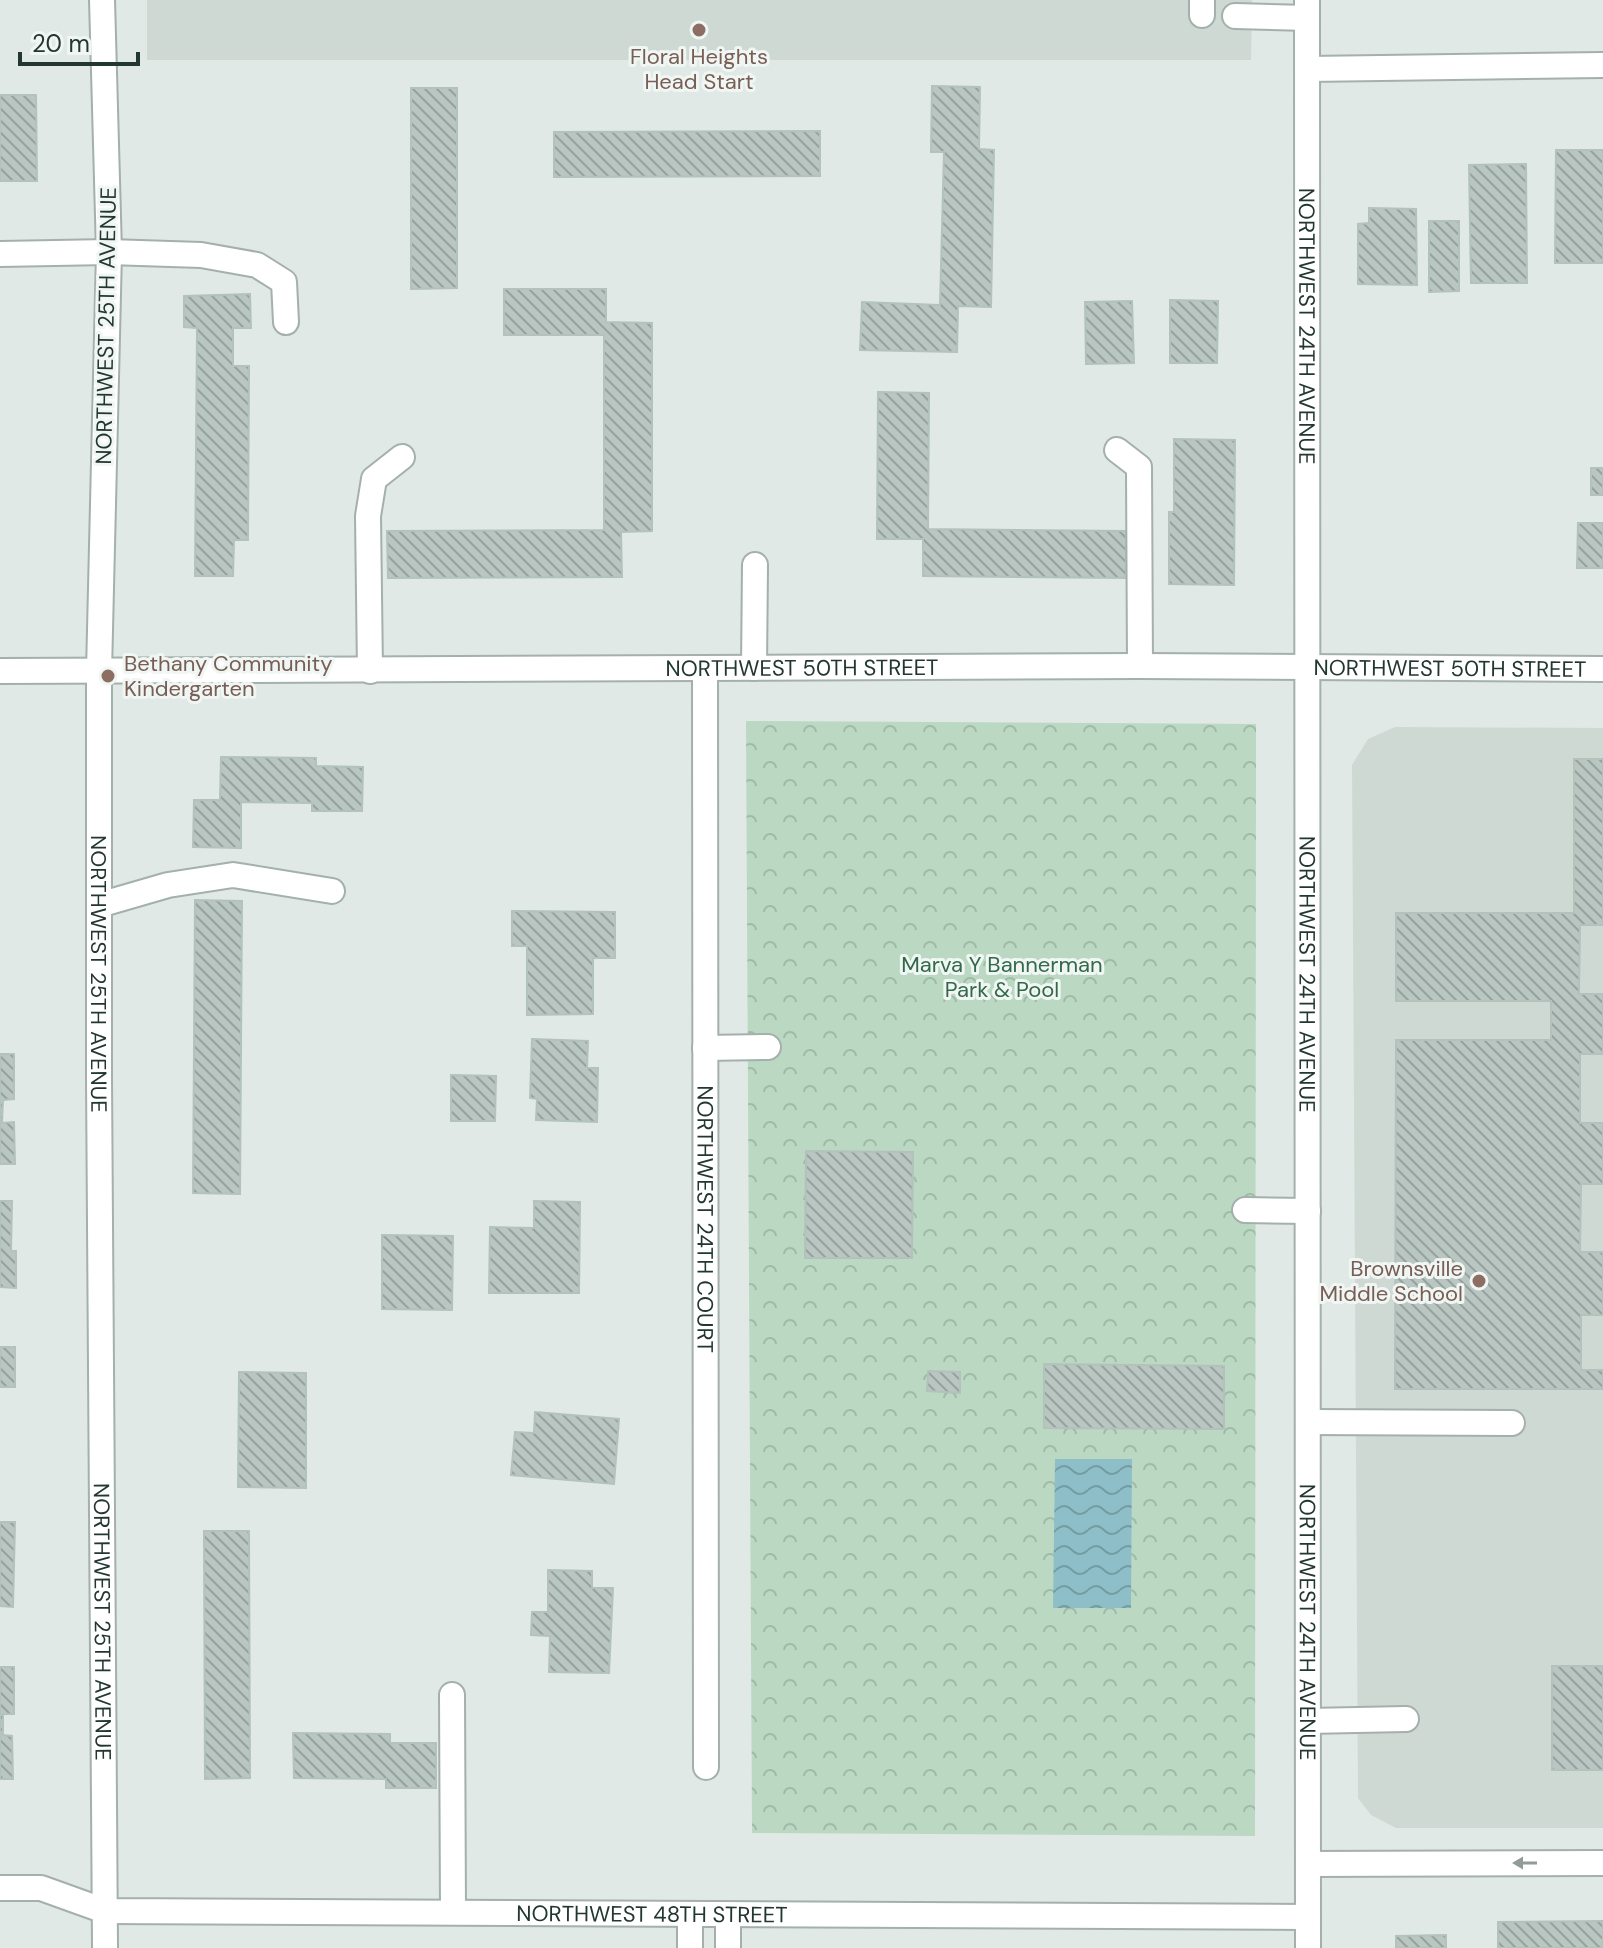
<svg xmlns="http://www.w3.org/2000/svg" width="1603" height="1948" viewBox="0 0 1603 1948" font-family="'DM Sans',sans-serif">
  <defs>
    <pattern id="forest-crowns" width="20" height="18" patternUnits="userSpaceOnUse" patternTransform="scale(2)"><rect width="20" height="18" fill="#bbd8c3"/><path d="M2 6a3 3 0 1 1 6 0M12 15a3 3 0 1 1 6 0" fill="none" stroke="#a0baa8"/></pattern>
    <pattern id="water-waves" width="16" height="10" patternUnits="userSpaceOnUse" patternTransform="scale(2)"><rect width="16" height="10" fill="#8ebfc8"/><path d="M0 5q4-4 8 0t8 0" fill="none" stroke="#749ca3"/></pattern>
    <pattern id="building-back-hatch" width="6" height="6" patternUnits="userSpaceOnUse" patternTransform="scale(2)"><rect width="6" height="6" fill="#b9c6c1"/><path d="M-1 5l2 2M0 0l6 6M5-1l2 2" fill="none" stroke="#96a29d"/></pattern>
  </defs>
  <rect width="100%" height="100%" fill="#e0e9e5"/>
  <path fill="#cfd9d4" d="M147,0H1252L1251,60H147Z
    M1395,727L1603,728V1828H1396L1371,1815L1358,1798L1352,765L1368,739Z"/>
  <path fill="url(#forest-crowns)" d="M746,721L1256,724L1255,1836L752,1833Z"/>
  <path fill="url(#water-waves)" d="M1055,1459H1132L1131,1608H1053Z"/>
  <path fill="url(#building-back-hatch)" stroke="#b3c2bc" stroke-width="2" d="M932,86L980,87L979,149L994,150L991,307L958,306L957,352L860,350L862,302L940,305L944,152H931Z
    M411,88H457V288L411,289Z
    M0,95H36L37,181H0Z
    M820,131V176L554,177V132Z
    M1556,150H1603V263H1555Z
    M1526,164L1527,283H1471L1469,165Z
    M1369,208L1416,209L1417,285L1358,284V224L1369,223Z
    M1429,221H1459V291L1429,292Z
    M504,289H606V322L652,323V531L621,532L622,577L388,578L387,531L604,530V335H504Z
    M250,294L251,328H233V366H249L248,540H234L233,576H195L197,328L184,327V296Z
    M1170,300L1218,301L1217,363H1170Z
    M1132,301L1134,363L1086,364L1085,302Z
    M878,392L929,393L928,529L1126,531V578L923,576V539H877Z
    M1174,439L1235,440L1234,585L1169,584V512H1174Z
    M1591,468H1603V495H1591Z
    M1578,523H1603V568H1577Z
    M221,757L316,758V766L363,767L362,811H312V803L241,802V848L193,847L194,800H220Z
    M1574,759H1603V925H1580L1579,994H1603V1054H1580V1123H1603V1184H1581L1580,1252H1603V1315H1581V1370H1603V1389H1395L1396,1040H1551V1001H1396V913H1574Z
    M195,900L242,901L240,1194L193,1193Z
    M512,911L615,912V958H593V1014L527,1015V946H512Z
    M532,1039L588,1041L587,1068H598L597,1122L536,1120L537,1099L530,1098Z
    M0,1054H14V1099L3,1100L2,1123L14,1122L15,1164H0Z
    M451,1075L496,1076L495,1121H451Z
    M806,1151L913,1152L912,1258H805Z
    M0,1201H12L11,1251H16V1288L0,1287Z
    M534,1201L580,1202L579,1293H489L490,1227L534,1228Z
    M382,1235L453,1236L452,1310L382,1309Z
    M0,1347H15V1387H0Z
    M1044,1364L1224,1366V1429L1044,1428Z
    M928,1371L960,1372V1393L927,1391Z
    M239,1372L306,1373V1488L238,1487Z
    M535,1412L619,1419L614,1484L511,1475L515,1432L534,1433Z
    M0,1522H15L13,1607L0,1606Z
    M204,1531H249L250,1778L205,1779Z
    M548,1570L592,1571V1588H613L609,1673L549,1672L550,1636L531,1635L532,1612H548Z
    M1552,1666H1603V1770H1552Z
    M0,1667H14V1714H3V1735L12,1736L13,1779H0Z
    M293,1733L390,1734V1743H436V1788H386V1779L294,1778Z
    M1603,1921V1948H1498V1922Z
    M1446,1935V1948H1396V1936Z"/>
  <g fill="none" stroke-linecap="round" stroke-linejoin="round">
    <g stroke="#a4b0ac" stroke-width="28">
      <path id="lane" d="M1202,15V0
        M1235,16L1307,18
        M109,252L201,255L257,265L284,282L286,322
        M1117,450L1139,467L1140,666
        M754,668L755,565
        M370,671L368,516L374,479L402,457
        M99,905L168,885L233,875L332,891
        M705,1048L768,1047
        M1245,1210L1308,1211
        M1309,1422L1512,1423
        M452,1695L453,1911
        M1308,1721L1406,1719"/>
    </g>
    <g stroke="#a4b0ac" stroke-width="28">
      <g id="street">
        <path id="s1" d="M102,0L109,252L99,672V1078L105,1948"/>
        <path id="s2" d="M1307,0L1308,1948"/>
        <path d="M1308,69L1603,65"/>
        <path d="M0,254L109,252"/>
        <path id="s3" d="M705,669L706,1767"/>
        <path id="s4" d="M0,671L1140,666L1603,669"/>
        <path d="M1308,1864L1603,1863"/>
        <path id="s5" d="M0,1888H41L105,1911L1308,1917"/>
        <path d="M690,1948V1914"/>
        <path d="M728,1948V1915"/>
      </g>
    </g>
    <use href="#lane" stroke="#fff" stroke-width="24"/>
    <use href="#street" stroke="#fff" stroke-width="24"/>
  </g>
  <defs><path id="oneway-solid" d="M-6-.8H1V-3.2L6.5 0L1 3.2V.8H-6Z" transform="scale(2)"/></defs>
  <use fill="#919b98" href="#oneway-solid" transform="translate(1525 1863) rotate(180)"/>
  <g fill="#8d6e63" stroke="#f0f6f3" stroke-width="3">
    <circle cx="699" cy="30" r="8"/>
    <circle cx="108" cy="676" r="8"/>
    <circle cx="1479" cy="1281" r="8"/>
  </g>
  <g text-anchor="middle" dominant-baseline="central" stroke-width="6" stroke-linejoin="round" paint-order="stroke">
    <g font-size="22" fill="#785e54" stroke="#f0f6f3">
      <text x="699" y="56">Floral Heights<tspan x="699" dy="25">Head Start</tspan></text>
      <text x="124" y="663" text-anchor="start">Bethany Community<tspan x="124" dy="25">Kindergarten</tspan></text>
      <text x="1463" y="1268" text-anchor="end">Brownsville<tspan x="1463" dy="25">Middle School</tspan></text>
    </g>
    <g font-size="22" fill="#233732" stroke="#f0f6f3">
      <text transform="translate(106 326) rotate(-89)">NORTHWEST 25TH AVENUE</text>
      <text stroke="none"><textPath href="#s2" startOffset="326">NORTHWEST 24TH AVENUE</textPath></text>
      <text stroke="none"><textPath href="#s4" startOffset="1450">NORTHWEST 50TH STREET</textPath></text>
      <text stroke="none"><textPath href="#s4" startOffset="802">NORTHWEST 50TH STREET</textPath></text>
      <text stroke="none"><textPath href="#s1" startOffset="974">NORTHWEST 25TH AVENUE</textPath></text>
      <text stroke="none"><textPath href="#s2" startOffset="974">NORTHWEST 24TH AVENUE</textPath></text>
      <text stroke="none"><textPath href="#s3" startOffset="550">NORTHWEST 24TH COURT</textPath></text>
      <text stroke="none"><textPath href="#s1" startOffset="1622">NORTHWEST 25TH AVENUE</textPath></text>
      <text stroke="none"><textPath href="#s2" startOffset="1622">NORTHWEST 24TH AVENUE</textPath></text>
      <text stroke="none"><textPath href="#s5" startOffset="656">NORTHWEST 48TH STREET</textPath></text>
    </g>
    <g font-size="22" fill="#326948" stroke="#f0f6f3">
      <text x="1002" y="964">Marva Y Bannerman<tspan x="1002" dy="25">Park &amp; Pool</tspan></text>
    </g>
  </g>
  <path d="M20 52v12h118v-12" fill="none" stroke="#233732" stroke-width="4"/>
  <text x="32" y="52" font-size="24" fill="#233732" stroke="#f0f6f3" stroke-width="6" paint-order="stroke">20 m</text>
</svg>
